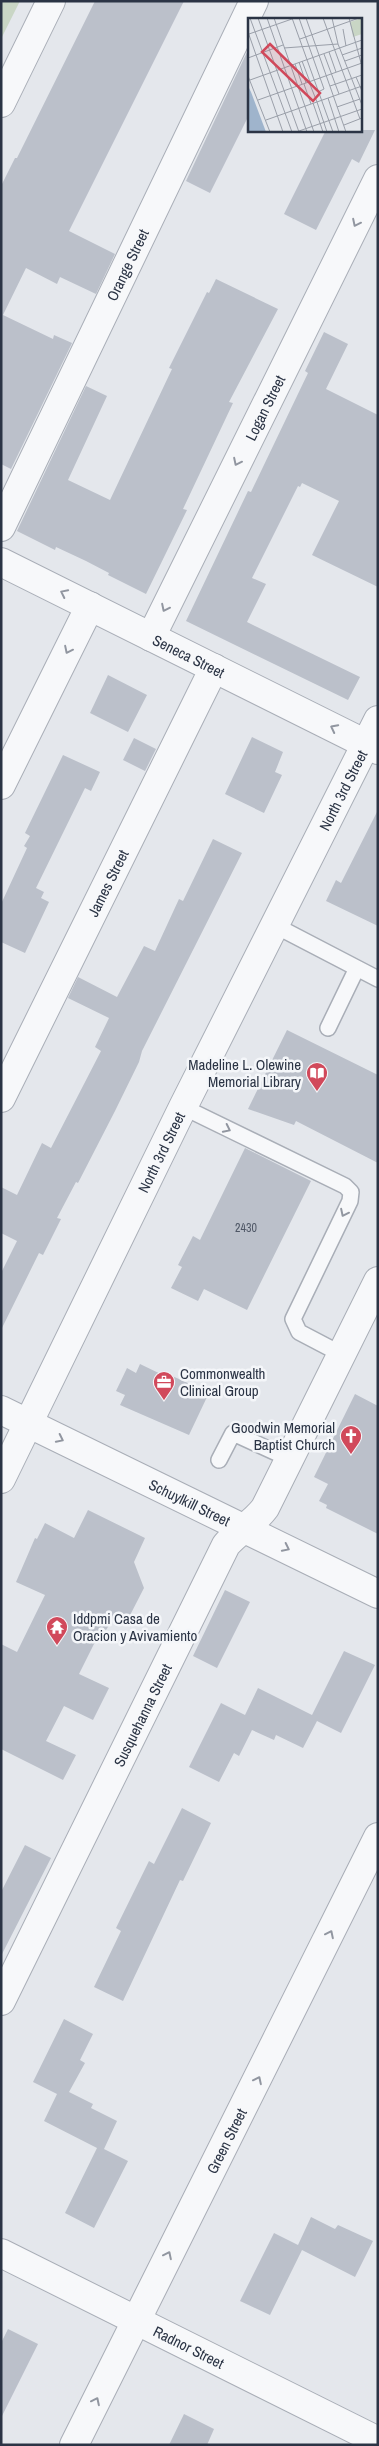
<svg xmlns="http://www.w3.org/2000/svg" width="379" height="2446" viewBox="0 0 379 2446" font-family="'Archivo Narrow',sans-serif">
  <rect width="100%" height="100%" fill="#e4e7ec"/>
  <path fill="#c9d6c5" d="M1,1H20L1,39Z"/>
  <path fill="#bbc0ca" d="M95,1H184L69,231L115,254L96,294L60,277L57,284L26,268L3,315L53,339L54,335L72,343L11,469L1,464V186L15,158H17Z
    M249,48V115L210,193L186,181Z
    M326,130H375L359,163L352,159L316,230L284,214Z
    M216,279L278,309L229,402L233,403L183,509L187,510L146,594L108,575L109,573L86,561L56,547L55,550L17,531L86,386L107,396L68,480L110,500L172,369L169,368L207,292L209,293Z
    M324,332L348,344L326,389L378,415V587L312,555L339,501L302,483L300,487L298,486L252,578L266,584L247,622L360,677L348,700L186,621L248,491L251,492L308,373L305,371Z
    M108,675L147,695L128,732L90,713Z
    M252,737L283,752L275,772L282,775L264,813L225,794Z
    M134,738L156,749L145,771L123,760Z
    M63,755L100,772L91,791L85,788L36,888L44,892L41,898L49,902L25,953L1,942V904L27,848L24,846L30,836L25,833Z
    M378,810V926L326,901L336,880L341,883Z
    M213,839L242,853L142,1051L139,1062L115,1111L78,1183L76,1182L57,1218L61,1219L43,1255L39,1253L1,1330V1273L17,1241L1,1233V1187L17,1195L42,1143L51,1148L101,1051L95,1047L109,1018L68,998L78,977L117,997L144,946L155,951L179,899L183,901Z
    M287,1030L378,1075V1163L296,1121L294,1125L248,1109Z
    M245,1148L311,1181L247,1310L204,1289L198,1301L171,1288L182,1267L178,1265L193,1236L200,1240Z
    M140,1364L169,1378L170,1375L190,1384L188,1388L207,1397L189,1435L120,1405L125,1395L116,1391L127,1368L136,1373Z
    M355,1394L378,1406V1534L326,1508L327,1505L319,1501L328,1484L314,1477Z
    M88,1510L145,1538L134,1562L144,1588L125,1625L113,1619L106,1630L102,1628L79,1674L109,1688L93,1720L64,1706L46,1741L76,1755L63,1780L1,1749V1644L17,1652L45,1595L16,1582L35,1538L37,1539L45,1523L74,1538Z
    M225,1590L250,1602L217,1668L193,1656Z
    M344,1651L375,1665L341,1733L317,1721L303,1748L276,1735L274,1740L252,1730L239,1756L234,1753L219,1782L189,1767L221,1703L245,1715L258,1688L312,1715Z
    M182,1808L211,1823L183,1881L180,1880L123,2001L94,1987L121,1931L116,1928L149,1861L154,1864Z
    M25,1845L51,1858L1,1956V1892Z
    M64,2019L93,2034L80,2060L85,2063L69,2092L93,2104L91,2108L117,2121L104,2149L128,2161L94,2228L65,2213L97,2148L44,2121L57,2094L33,2082Z
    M311,2217L335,2229L338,2225L373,2241L355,2277L302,2250L270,2315L240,2301L274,2233L298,2245Z
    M8,2329L38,2344L1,2418V2343Z
    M184,2414L214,2429L207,2445H169Z"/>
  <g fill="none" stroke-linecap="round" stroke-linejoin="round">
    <g stroke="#a9aeb7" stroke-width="18">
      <path id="service" d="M276,926L378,979
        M328,1028L357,968
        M183,1107L345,1186L351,1192L350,1201L293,1319L299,1332L341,1354
        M219,1460L233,1433L290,1459"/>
    </g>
    <g stroke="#a9aeb7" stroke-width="30">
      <g id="minor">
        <path d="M1,103L51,1"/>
        <path id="s1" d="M1,527L254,1"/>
        <path id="s2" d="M1,562L378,750"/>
        <path id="s3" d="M151,637L378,179"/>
        <path d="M1,785L90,606"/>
        <path id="s4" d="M1,1098L214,668"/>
        <path id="s5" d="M1,1410L378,1594"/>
        <path id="s6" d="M1,1479L183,1107L378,720"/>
        <path id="s7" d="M1,2001L226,1545C238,1531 254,1523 265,1508L378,1281"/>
        <path id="s8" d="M1,2253L378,2441"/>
        <path id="s9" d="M74,2445L378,1837"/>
      </g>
    </g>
    <use href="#service" stroke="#f7f8fa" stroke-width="15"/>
    <use href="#minor" stroke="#f7f8fa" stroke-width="28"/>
  </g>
  <defs><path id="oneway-chevron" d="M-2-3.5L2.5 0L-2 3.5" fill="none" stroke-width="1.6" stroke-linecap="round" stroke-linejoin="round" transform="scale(1.25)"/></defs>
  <g stroke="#9196a0">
    <use href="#oneway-chevron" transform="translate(356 223) rotate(116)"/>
    <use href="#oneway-chevron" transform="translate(237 462) rotate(116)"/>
    <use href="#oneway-chevron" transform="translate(64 593) rotate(-154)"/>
    <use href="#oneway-chevron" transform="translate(165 608) rotate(116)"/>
    <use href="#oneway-chevron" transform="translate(68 650) rotate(116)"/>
    <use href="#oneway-chevron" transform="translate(334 728) rotate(-153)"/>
    <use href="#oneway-chevron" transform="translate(227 1129) rotate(26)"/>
    <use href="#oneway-chevron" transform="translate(344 1213) rotate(116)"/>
    <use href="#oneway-chevron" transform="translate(60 1439) rotate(26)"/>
    <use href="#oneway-chevron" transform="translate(286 1548) rotate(26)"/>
    <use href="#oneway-chevron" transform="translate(330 1934) rotate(-64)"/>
    <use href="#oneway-chevron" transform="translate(258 2080) rotate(-64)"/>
    <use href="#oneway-chevron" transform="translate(168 2255) rotate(-64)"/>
    <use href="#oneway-chevron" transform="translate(96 2401) rotate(-64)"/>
  </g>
  <defs>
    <g id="library-pin" transform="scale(1.125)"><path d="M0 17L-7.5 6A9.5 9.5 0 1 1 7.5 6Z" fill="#d1495b" stroke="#f4f6f9"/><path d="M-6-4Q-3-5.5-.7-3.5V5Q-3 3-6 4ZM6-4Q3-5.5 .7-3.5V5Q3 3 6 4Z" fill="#fff"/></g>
    <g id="office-pin" transform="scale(1.125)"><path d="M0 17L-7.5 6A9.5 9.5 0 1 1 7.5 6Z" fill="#d1495b" stroke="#f4f6f9"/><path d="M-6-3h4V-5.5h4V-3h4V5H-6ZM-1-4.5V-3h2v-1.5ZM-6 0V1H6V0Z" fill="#fff"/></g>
    <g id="church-pin" transform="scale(1.125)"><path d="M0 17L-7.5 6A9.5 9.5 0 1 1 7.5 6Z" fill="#d1495b" stroke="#f4f6f9"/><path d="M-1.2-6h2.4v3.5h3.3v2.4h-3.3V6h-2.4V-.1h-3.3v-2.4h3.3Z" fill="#fff"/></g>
    <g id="temple-pin" transform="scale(1.125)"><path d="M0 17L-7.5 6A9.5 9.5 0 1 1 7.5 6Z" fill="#d1495b" stroke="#f4f6f9"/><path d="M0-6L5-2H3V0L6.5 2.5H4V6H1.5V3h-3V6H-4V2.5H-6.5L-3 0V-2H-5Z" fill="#fff"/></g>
  </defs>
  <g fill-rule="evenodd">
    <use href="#library-pin" x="317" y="1073"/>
    <use href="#office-pin" x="164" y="1382"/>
    <use href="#church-pin" x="351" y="1436"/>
    <use href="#temple-pin" x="57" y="1627"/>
  </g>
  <g text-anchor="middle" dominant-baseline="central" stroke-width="5" stroke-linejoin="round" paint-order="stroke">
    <g font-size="12" fill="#4f5766">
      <text x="246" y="1228">2430</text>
    </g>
    <g font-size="15" fill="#2b3445" stroke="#f4f6f9">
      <text stroke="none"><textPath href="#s1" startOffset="291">Orange Street</textPath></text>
      <text stroke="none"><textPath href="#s3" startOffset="256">Logan Street</textPath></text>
      <text stroke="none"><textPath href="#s2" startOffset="210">Seneca Street</textPath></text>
      <text stroke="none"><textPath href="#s6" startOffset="769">North 3rd Street</textPath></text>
      <text stroke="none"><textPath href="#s4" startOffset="240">James Street</textPath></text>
      <text stroke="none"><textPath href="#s6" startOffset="364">North 3rd Street</textPath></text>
      <text stroke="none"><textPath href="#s5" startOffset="210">Schuylkill Street</textPath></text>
      <text stroke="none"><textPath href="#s7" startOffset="319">Susquehanna Street</textPath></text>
      <text stroke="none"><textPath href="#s9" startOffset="340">Green Street</textPath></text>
      <text stroke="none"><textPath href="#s8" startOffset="210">Radnor Street</textPath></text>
    </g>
    <g font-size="15" fill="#2b3445" stroke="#f4f6f9" text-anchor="end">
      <text x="301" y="1064">Madeline L. Olewine<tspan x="301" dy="17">Memorial Library</tspan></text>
      <text x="180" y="1373" text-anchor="start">Commonwealth<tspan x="180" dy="17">Clinical Group</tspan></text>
      <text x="335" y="1427">Goodwin Memorial<tspan x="335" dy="17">Baptist Church</tspan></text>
      <text x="73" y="1618" text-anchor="start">Iddpmi Casa de<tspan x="73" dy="17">Oracion y Avivamiento</tspan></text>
    </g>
  </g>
  <g transform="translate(248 18)">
    <rect width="114" height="114" fill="#e4e7ec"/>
    <path d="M114,0V16L105,19L102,4Z" fill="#c9d6c5"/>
    <path d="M0,68L3,74L18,114H0Z" fill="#9fb4cc"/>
    <path fill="none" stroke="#9a9fa9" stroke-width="1" d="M2,0L44,114M10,0L51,114M19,0L59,114M26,0L66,114M44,0L85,114M51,0L76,71L70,74M58,0L98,114M75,0L112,101M84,0L90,26L114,87M101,0L113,45M95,11L98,28M0,14L35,114M1,16L44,1M52,21L111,0M36,30L90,26M81,34L88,54M76,36L91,76M94,37L114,30M0,40L35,27M54,43L62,64M97,43L114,37M51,44L58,65M47,46L54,66M0,58L22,114M108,59L114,73M2,62L114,22M61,64L69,84M56,66L63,86M82,68L114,57M80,80L91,114M10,82L114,45M69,84L79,114M65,85L75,114M89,89L112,81M18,102L114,68M96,107L114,100M51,113L114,91"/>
    <path fill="#d1495b" fill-opacity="0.15" stroke="#d1495b" stroke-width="2.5" d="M22,26L72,75L65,83L14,34Z"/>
    <rect width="114" height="114" fill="none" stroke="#2b3445" stroke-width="2.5"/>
  </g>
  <rect width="379" height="2446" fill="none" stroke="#2b3445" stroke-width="5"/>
</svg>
